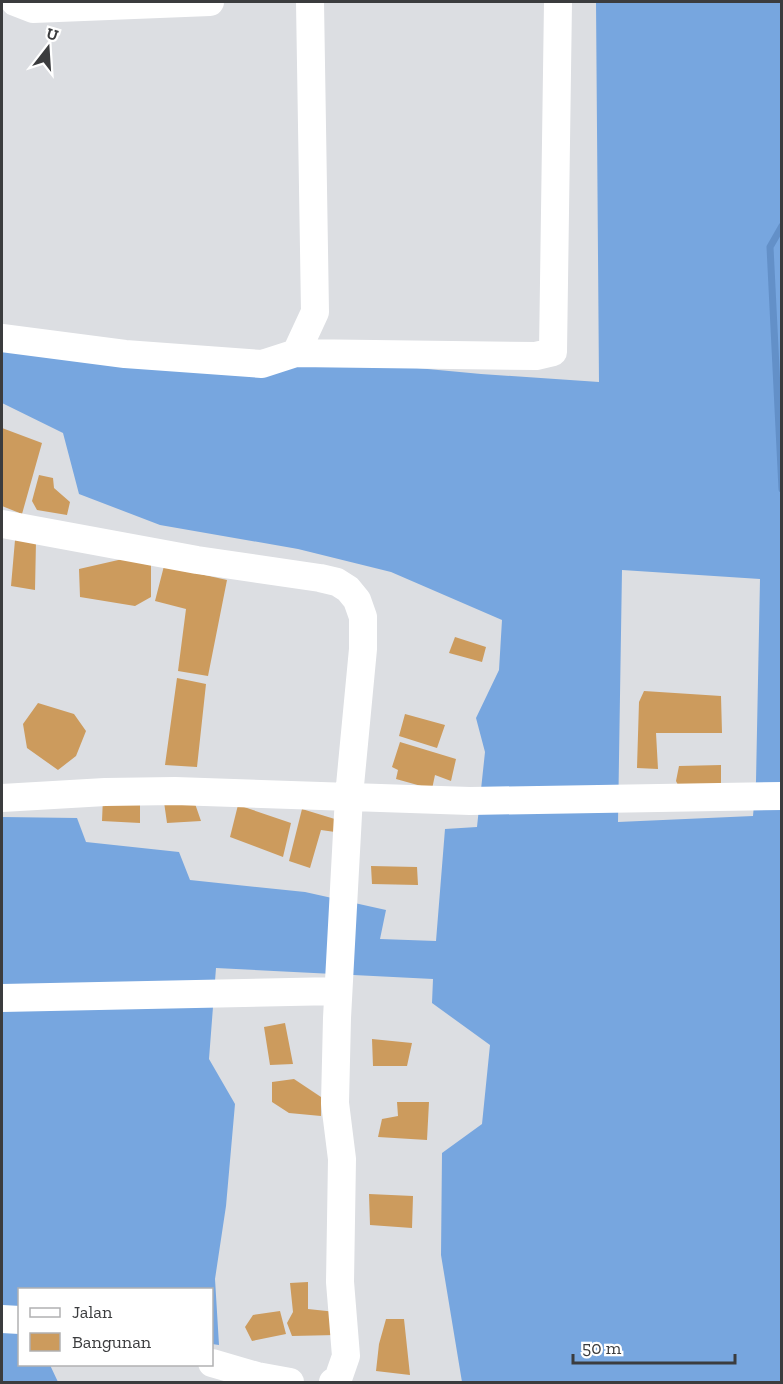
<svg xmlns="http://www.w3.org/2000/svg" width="783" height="1384" viewBox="0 0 783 1384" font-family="'Zilla Slab',serif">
  <rect width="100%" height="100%" fill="#dcdee2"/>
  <path fill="#77a6df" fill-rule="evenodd" d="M596,2H781V1382H462L441,1255L442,1153L482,1124L490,1045L432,1003L433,979L216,968L209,1059L235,1104L226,1206L215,1279L219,1345L212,1344V1290H20V1364L50,1365L58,1382H2V817L77,818L86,842L179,852L190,880L305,892L386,910L380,939L436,941L445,829L477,827L485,752L476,718L499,670L502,620L391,572L298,549L160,525L79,494L63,433L2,403V327L52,334L481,374L599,382ZM622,570L760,579L756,781L753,816L618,822Z"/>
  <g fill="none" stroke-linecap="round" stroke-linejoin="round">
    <path stroke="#6390c8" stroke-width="7" d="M782,226L770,247L782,489"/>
  </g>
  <path fill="#cc9b5d" d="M2,428L42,443L22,514L2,506Z
    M39,475L53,478L54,488L70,502L67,515L37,510L32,501Z
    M15,540L36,541L35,590L11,586Z
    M127,558L151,564V597L135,606L80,597L79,569Z
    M164,566L227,580L208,676L178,671L186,609L155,601Z
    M455,637L486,647L482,662L449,653Z
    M177,678L206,684L197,767L165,765Z
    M644,691L721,696L722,733H656L658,769L637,768L639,702Z
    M38,703L74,714L86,731L76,756L58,770L27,748L23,724Z
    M405,714L445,725L437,748L399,736Z
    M400,742L456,759L451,781L435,775L432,789L396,779L398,770L392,767Z
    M721,765V789H680L676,781L679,766Z
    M163,795H192L201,821L167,823Z
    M103,797L140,798V823L102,821Z
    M238,805L291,823L283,857L230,837Z
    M302,809L338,820L335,832L321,830L310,868L289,861Z
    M371,866L417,867L418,885L372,884Z
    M285,1023L293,1064L270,1065L264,1027Z
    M372,1039L412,1043L407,1066H373Z
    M294,1079L321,1097V1116L289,1113L272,1102V1082Z
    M397,1102H429L427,1140L378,1137L382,1119L398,1116Z
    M369,1194L413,1196L412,1228L370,1225Z
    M308,1282V1309L336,1312V1335L292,1336L287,1323L293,1312L290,1283Z
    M280,1311L286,1334L252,1341L245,1327L253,1315Z
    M386,1319H404L410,1375L376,1371L379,1344Z"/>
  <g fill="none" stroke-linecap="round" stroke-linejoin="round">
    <path stroke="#fff" stroke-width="28" d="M15,2L33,9L210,2
      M2,338L125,354L262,364L296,353L315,312L310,2
      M296,353L536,356L553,352L558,2
      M2,524L197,560L320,578L337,582L348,589L357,600L363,617V649L349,796L337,1018L335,1103L342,1159L340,1282L346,1356L338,1379L333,1382
      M2,798L105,792L175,791L470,801L782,796
      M2,998L338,991
      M2,1319L20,1320
      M212,1363L257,1376L290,1382"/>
  </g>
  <rect width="783" height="1384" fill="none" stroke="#3b3c3e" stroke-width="6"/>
  <rect x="18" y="1288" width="195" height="78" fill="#ffffff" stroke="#b1b1b2" stroke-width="1.5"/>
  <rect x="30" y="1308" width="30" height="9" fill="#ffffff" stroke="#b1b1b2" stroke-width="1.5"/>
  <text x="72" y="1318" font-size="18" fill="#3b3c3e">Jalan</text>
  <rect x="30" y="1333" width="30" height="18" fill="#cc9b5d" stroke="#b1b1b2" stroke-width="1.5"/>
  <text x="72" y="1348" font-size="18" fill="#3b3c3e">Bangunan</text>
  <g transform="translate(48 48) rotate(17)" stroke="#ffffff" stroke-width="4.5" paint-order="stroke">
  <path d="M0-4.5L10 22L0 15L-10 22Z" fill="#3b3c3e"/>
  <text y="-9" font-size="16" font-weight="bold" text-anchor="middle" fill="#3b3c3e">U</text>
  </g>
  <path d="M573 1354v9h162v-9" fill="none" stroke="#3b3c3e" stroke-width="3"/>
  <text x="582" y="1354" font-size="18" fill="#3b3c3e" stroke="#ffffff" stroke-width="4.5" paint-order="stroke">50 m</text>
</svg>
